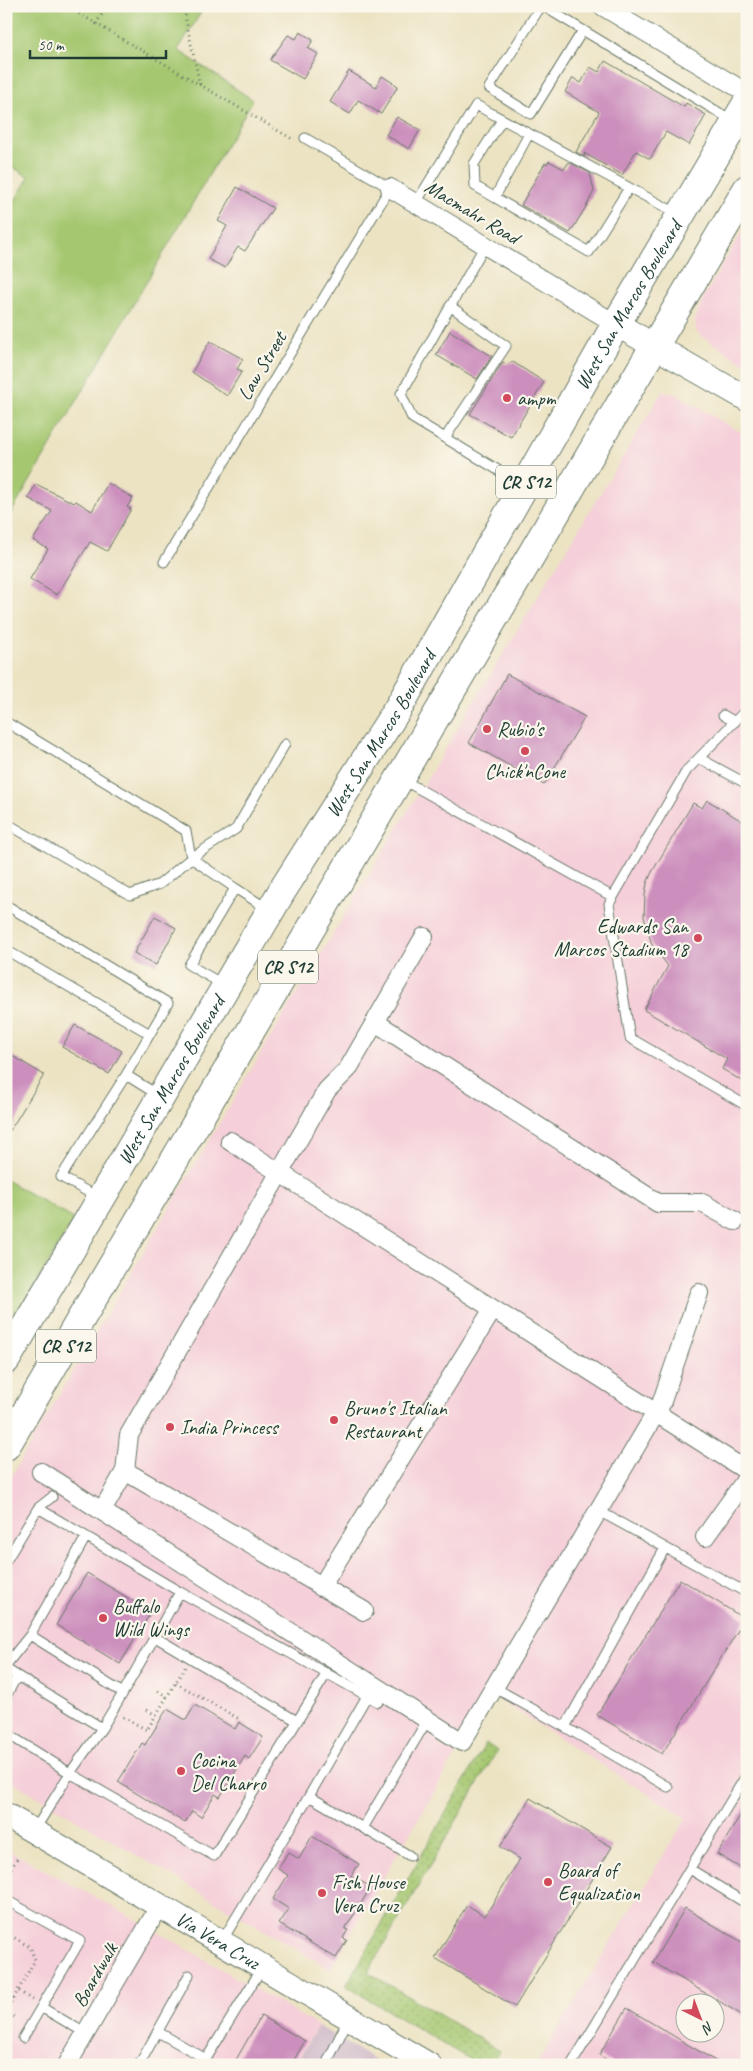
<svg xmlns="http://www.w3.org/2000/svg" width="753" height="2071" viewBox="0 0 753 2071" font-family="Caveat,sans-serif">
  <defs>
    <pattern id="garden-dots" width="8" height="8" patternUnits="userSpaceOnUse" patternTransform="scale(1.25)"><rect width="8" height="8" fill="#a5c76f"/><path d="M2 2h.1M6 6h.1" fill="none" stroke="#86a35c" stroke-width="1.8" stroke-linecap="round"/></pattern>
  </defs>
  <rect width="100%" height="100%" fill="#fbf7ec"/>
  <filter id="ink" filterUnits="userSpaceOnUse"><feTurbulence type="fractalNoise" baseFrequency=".02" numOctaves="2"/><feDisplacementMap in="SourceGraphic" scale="10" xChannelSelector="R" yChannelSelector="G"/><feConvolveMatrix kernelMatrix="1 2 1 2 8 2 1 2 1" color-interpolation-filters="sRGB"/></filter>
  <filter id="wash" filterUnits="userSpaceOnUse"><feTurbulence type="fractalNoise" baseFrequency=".0096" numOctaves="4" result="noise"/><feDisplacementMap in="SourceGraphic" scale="20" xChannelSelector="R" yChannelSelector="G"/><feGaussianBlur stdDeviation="1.12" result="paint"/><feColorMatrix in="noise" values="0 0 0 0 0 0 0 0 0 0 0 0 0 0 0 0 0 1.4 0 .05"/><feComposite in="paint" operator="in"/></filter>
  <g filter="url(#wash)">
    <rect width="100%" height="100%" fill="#ece3c3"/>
    <path fill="#f5cfd9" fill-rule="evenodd" d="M747,223V365L704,338L696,331L695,318L704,296Z
      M662,392L676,394L747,436V2065H536L686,1818L491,1695L330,1969L6,1778V1485L268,1041ZM686,2004H716V2034H686Z
      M6,1849L148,1926L318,2026L295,2065H6Z"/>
    <path fill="#d1bdcb" d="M318,2026L383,2065H295Z"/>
    <path fill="#a5c76f" stroke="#628252" d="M6,6H205L178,50L253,100L6,522V215L29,177L6,163Z
      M6,1180L74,1219L6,1335Z"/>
    <path fill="url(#garden-dots)" stroke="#628252" d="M486,1743L497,1751L368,1972L500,2051L490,2065H479L346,1986Z"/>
    <g id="blocks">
      <path fill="#cc8fbd" d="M300,32L313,40L308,48L318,54L303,79L270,60L288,35L296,39Z
        M605,61L684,107L686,103L706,115L689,145L666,132L650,159L636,151L622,175L584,153L585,157L576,152L599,112L565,92L573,78L581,83L590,67L599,72Z
        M349,71L376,87L382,76L398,86L381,114L358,100L350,114L330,102Z
        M397,117L420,130L409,149L386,135Z
        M549,161L564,169L569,162L590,173L594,191L587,205L570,233L521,205L545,163L547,164Z
        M237,187L273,208L245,251L238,247L225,268L208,259L227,226L218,221Z
        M450,331L492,356L477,379L436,355Z
        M210,341L243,359L237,369L242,371L227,396L192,372Z
        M503,362L506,364L513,362L544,382L511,437L470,414Z
        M108,483L133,498L127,507L131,509L107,551L90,542L57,595L30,579L48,549L33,540L52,511L28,498L36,484L74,503L76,501L92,511Z
        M507,674L585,717L544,785L469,743Z
        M707,800L747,824V1084L722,1069L727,1059L644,1010L668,966L652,945L644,917L645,895L647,883L652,872L693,803L702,808Z
        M155,916L176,928L156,965L134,953Z
        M75,1025L122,1051L109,1074L62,1047Z
        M6,1052L44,1075L6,1137Z
        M87,1573L151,1612L120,1664L56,1625Z
        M680,1579L745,1619L662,1754L597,1715Z
        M195,1705L235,1729L239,1722L263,1737L249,1759L245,1756L220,1797L215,1794L201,1817L192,1811L185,1823L118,1782L142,1743L145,1745L167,1709L186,1720Z
        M530,1798L612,1847L515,2007L435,1958L467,1905L485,1916L520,1859L500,1847Z
        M747,1804V1872L717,1854Z
        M312,1836L359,1864L351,1876L371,1887L345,1929L348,1930L343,1938L347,1940L336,1958L279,1924L289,1909L273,1899L288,1875L278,1869L288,1852L299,1859Z
        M685,1908L747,1945V2018L653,1962Z
        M627,2008L722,2065H615L599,2055Z
        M261,2016L305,2041L291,2065H233Z"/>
    </g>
  </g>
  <g filter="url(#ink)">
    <use href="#blocks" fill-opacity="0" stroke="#677766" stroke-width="1"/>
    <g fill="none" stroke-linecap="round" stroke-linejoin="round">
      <g stroke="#677766" stroke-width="11">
        <path id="lane" d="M541,6L489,88L531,114L583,30
          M543,6L733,121
          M502,120L474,164L475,186L589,252L629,188
          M495,197L529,134
          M416,203L476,105L678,214
          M485,245L401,394L412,418L521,484
          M445,438L506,346L450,306
          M164,562L390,188L305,138
          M747,709L687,770L609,904L630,1038L747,1106
          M723,715L735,722
          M6,722L186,831L191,858L235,888
          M699,758L747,784
          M403,780L613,897
          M6,823L130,895L160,884L191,858L236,829L285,744
          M6,905L168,1003L126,1075L61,1177L99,1198
          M6,950L150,1034
          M224,985L189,965L235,888L268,909
          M126,1075L158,1095
          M52,1497L38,1508L180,1592L378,1702L385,1692
          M599,1511L747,1593
          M6,1561L38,1508
          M30,1635L123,1693L102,1728
          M155,1637L297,1721
          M6,1665L30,1635L86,1537
          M6,1669L102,1728L70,1773L34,1831
          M495,1688L565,1727L665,1548
          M123,1693L180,1592
          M6,1696L17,1676
          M367,1696L309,1796L410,1856
          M565,1727L668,1787
          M6,1733L70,1773L214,1856L327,1673
          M363,1828L428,1719
          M690,1869L747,1904
          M6,1900L80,1941L23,2038
          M222,1941L309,1796
          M41,2007L85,2033
          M158,2032L206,2059L262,1968
          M139,2065L189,1975
          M330,2065L328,2060L349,2018
          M571,2065L747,1774"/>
      </g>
      <g stroke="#677766" stroke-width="20">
        <path id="street" d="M602,6L747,93
          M390,188L616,324
          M375,1022L658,1203H702L735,1221
          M230,1141L747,1471
          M125,1471L364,1611
          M41,1472L462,1742L661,1404L699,1293
          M102,1511L125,1471L129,1435L327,1090L348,1069L424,937
          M705,1537L747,1478
          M321,1587L493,1309
          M67,2065L159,1907"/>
      </g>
      <g stroke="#677766" stroke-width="26">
        <g id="secondary">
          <path d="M616,324L747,399"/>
          <path id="s1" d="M6,1815L429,2065"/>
        </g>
      </g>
      <g stroke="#677766" stroke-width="30">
        <g id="primary">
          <path id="s2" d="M6,1360L282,891L400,705L616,324L747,103"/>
          <path d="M6,1446L747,189"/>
        </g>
      </g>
      <path stroke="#677766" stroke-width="3" stroke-dasharray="1 4" stroke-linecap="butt" d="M66,6L294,140
        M190,6L185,16L200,85
        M96,24L107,6
        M176,1683L241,1720
        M158,1691L167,1697
        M147,1710L156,1715
        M123,1717L147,1730L185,1667
        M6,1877L18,1857
        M6,1933L30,1947L35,1960L6,2012L14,2017
        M19,1991L32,2000"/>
      <use href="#lane" stroke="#fff" stroke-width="9"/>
      <use href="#street" stroke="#fff" stroke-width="18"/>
      <use href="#secondary" stroke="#fff" stroke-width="24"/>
      <use href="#primary" stroke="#fff" stroke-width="28"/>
    </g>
  </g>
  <g fill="#d1495b" stroke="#fbf7ec" stroke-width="2">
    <circle cx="507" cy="398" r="5"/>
    <circle cx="487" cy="729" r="5"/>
    <circle cx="525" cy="751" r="5"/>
    <circle cx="698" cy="938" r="5"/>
    <circle cx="334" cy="1420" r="5"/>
    <circle cx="170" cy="1427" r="5"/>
    <circle cx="103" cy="1618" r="5"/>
    <circle cx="181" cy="1771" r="5"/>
    <circle cx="548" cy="1882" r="5"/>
    <circle cx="322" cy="1893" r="5"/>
  </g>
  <g text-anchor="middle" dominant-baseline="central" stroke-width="4.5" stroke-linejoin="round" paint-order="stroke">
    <g fill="#fbf7ec" stroke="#61756b" stroke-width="1">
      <rect x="496" y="465.5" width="60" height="33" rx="4"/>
      <rect x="258" y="950.5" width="60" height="33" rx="4"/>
      <rect x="36" y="1329.5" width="60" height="33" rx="4"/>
    </g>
    <g font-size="19" font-weight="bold" fill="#1f3d34">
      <text x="526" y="482">CR S12</text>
      <text x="288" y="967">CR S12</text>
      <text x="66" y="1346">CR S12</text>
    </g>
    <g font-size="20" fill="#1f3d34" stroke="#fbf7ec">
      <text transform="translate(472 212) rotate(31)">Macmahr Road</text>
      <text stroke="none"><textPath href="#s2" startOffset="1225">West San Marcos Boulevard</textPath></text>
      <text transform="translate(262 366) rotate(-59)">Law Street</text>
      <text stroke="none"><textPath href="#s2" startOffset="730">West San Marcos Boulevard</textPath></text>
      <text stroke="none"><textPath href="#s2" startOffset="325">West San Marcos Boulevard</textPath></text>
      <text stroke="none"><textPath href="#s1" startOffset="246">Via Vera Cruz</textPath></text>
      <text transform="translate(95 1975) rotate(-60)">Boardwalk</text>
    </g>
    <g font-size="20" fill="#1f3d34" stroke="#fbf7ec" text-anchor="start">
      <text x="517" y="398">ampm</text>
      <text x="497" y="729">Rubio's</text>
      <text x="525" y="771" text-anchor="middle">Chick'nCone</text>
      <text x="688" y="926" text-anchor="end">Edwards San<tspan x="688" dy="23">Marcos Stadium 18</tspan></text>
      <text x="344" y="1408">Bruno's Italian<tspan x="344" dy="23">Restaurant</tspan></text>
      <text x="180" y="1427">India Princess</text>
      <text x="113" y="1606">Buffalo<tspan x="113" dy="23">Wild Wings</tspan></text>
      <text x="191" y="1760">Cocina<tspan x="191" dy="23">Del Charro</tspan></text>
      <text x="558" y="1870">Board of<tspan x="558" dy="23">Equalization</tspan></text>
      <text x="332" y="1882">Fish House<tspan x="332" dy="23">Vera Cruz</tspan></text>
    </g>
  </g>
  <rect width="753" height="2071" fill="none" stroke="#fbf7ec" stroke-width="25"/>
  <g transform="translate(700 2018) rotate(138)"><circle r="24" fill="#fbf7ec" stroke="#a3ada2"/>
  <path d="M0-4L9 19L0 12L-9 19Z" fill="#d1495b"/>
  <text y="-8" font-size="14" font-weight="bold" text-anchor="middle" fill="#1f3d34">N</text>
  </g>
  <path d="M30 50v8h136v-8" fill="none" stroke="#1f3d34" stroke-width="2.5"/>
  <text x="38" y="50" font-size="15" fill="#1f3d34" stroke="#fbf7ec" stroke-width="4" paint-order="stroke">50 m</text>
</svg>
